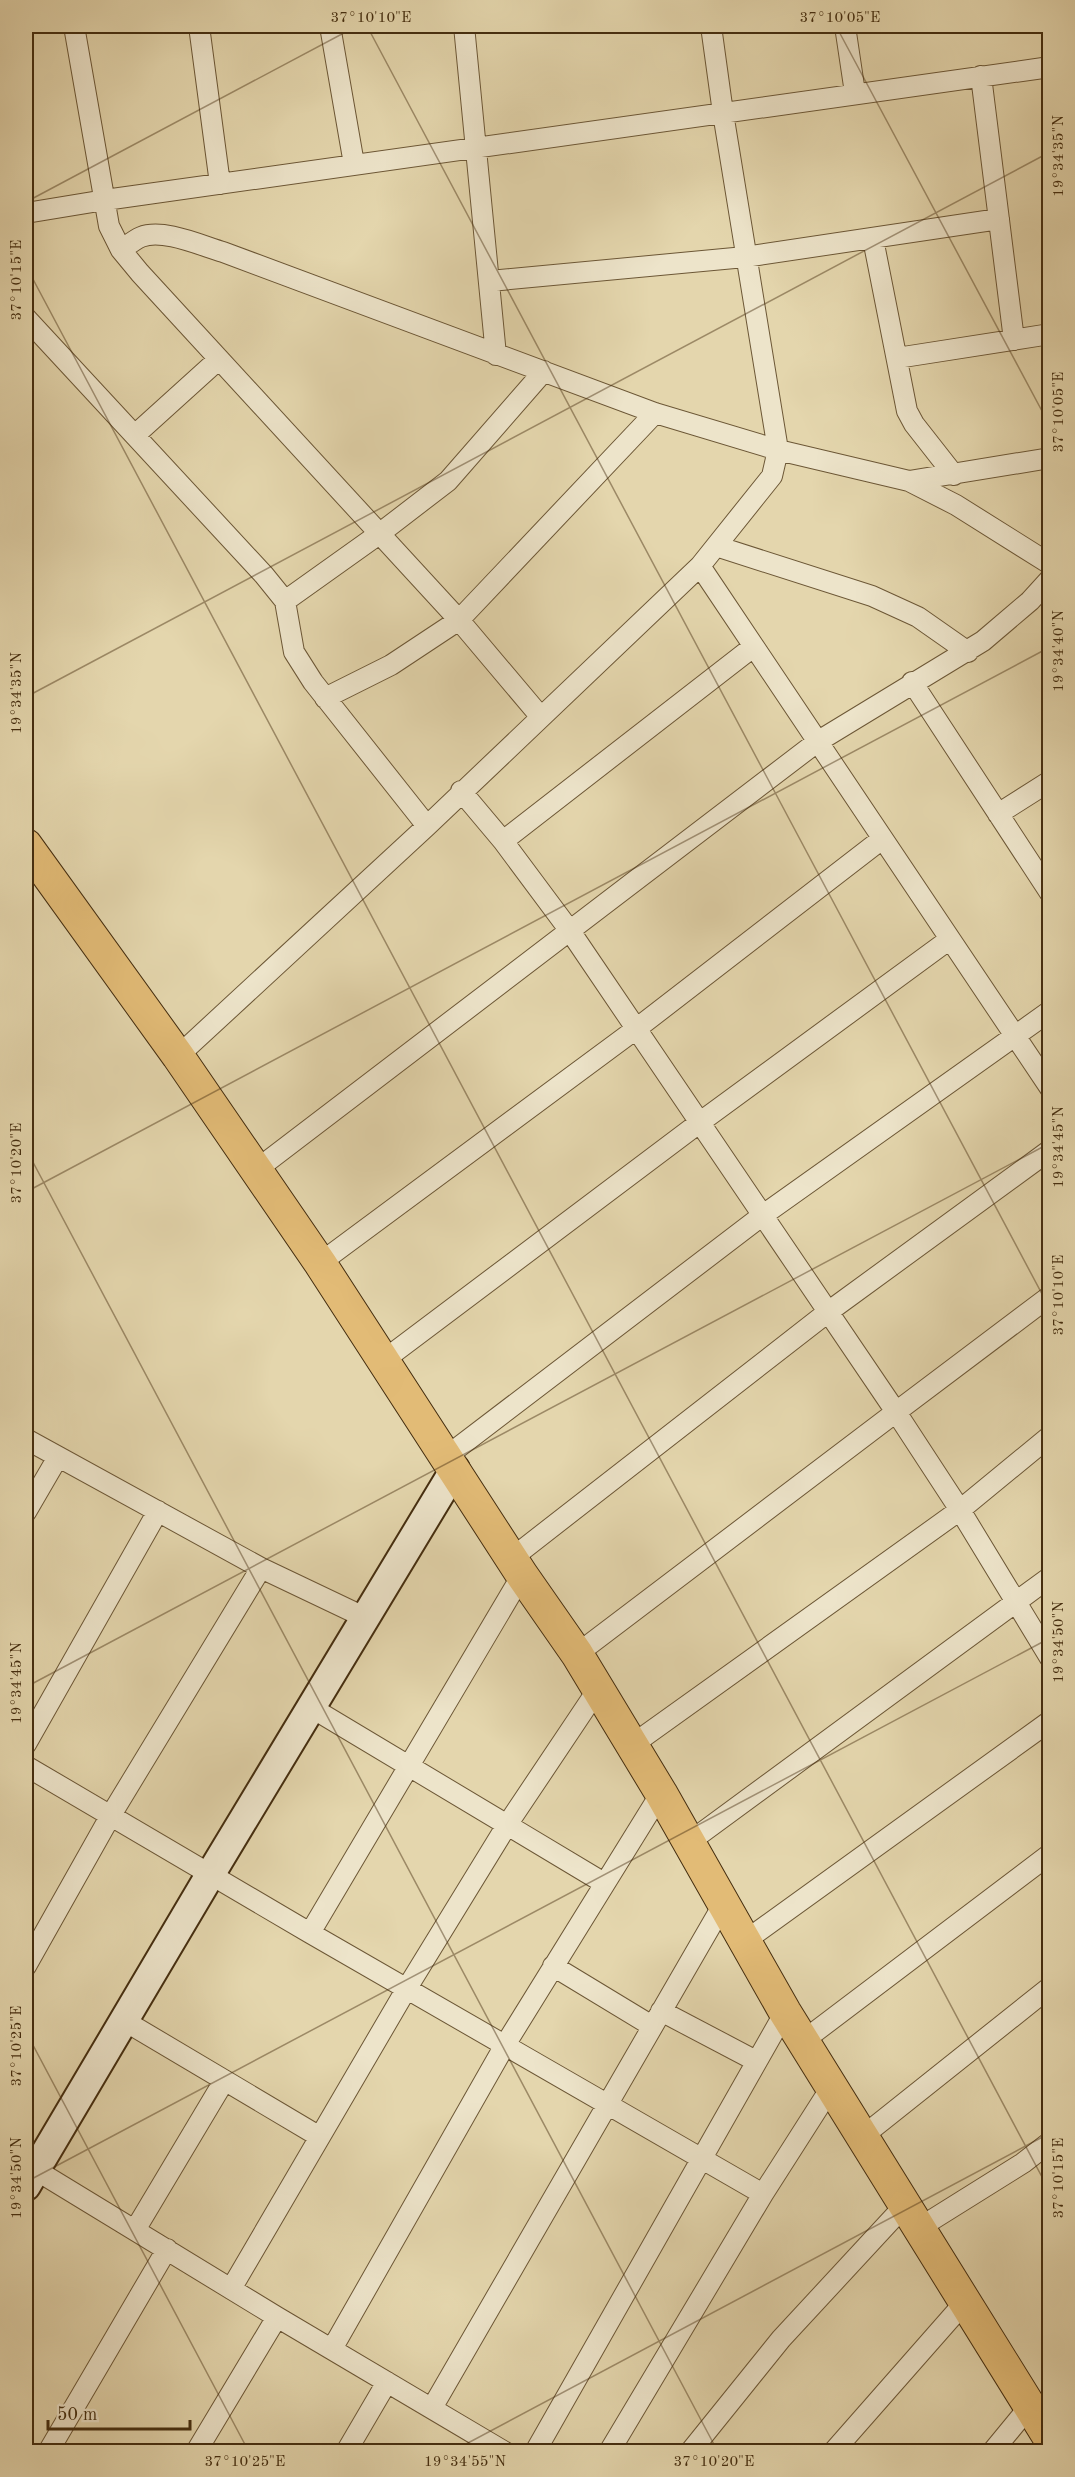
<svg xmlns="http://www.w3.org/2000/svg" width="1075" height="2477" viewBox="0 0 1075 2477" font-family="'Old Standard TT',serif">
  <rect width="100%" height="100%" fill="#e4d6ad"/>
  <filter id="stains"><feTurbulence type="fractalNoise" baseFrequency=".00333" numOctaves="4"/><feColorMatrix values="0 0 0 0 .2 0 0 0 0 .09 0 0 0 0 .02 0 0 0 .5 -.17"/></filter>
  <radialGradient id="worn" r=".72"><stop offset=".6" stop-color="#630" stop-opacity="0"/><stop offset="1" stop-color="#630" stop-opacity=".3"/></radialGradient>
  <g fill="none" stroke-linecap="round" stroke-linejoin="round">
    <g stroke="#6c5736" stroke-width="22">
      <path id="street" d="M74,26L109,226L121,250L140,273L459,620L540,716
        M199,26L220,184
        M330,26L354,164
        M464,26L496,355
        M845,26L855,93
        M981,76L1014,340
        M26,213L105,200L1050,67
        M873,239L907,411L914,424L954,475
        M121,250C127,246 134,240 141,237C163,228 202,246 223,252L655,413L778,450L909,481L956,505L1050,564
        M490,281L745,257L999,219
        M26,318L264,575L285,601L294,652L313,682L427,826
        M897,358L1050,334
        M135,435L219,359
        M909,481L1050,458
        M716,546L872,596L918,617L968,652
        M700,566L1050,1088
        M285,601L379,534L448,481L544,371
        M912,682L1050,893
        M325,698L391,665L459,620L655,413
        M461,791L503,841L570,931L896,1412L577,1654
        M998,814L1050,781
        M503,841L753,647
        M178,1056L427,826L700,566L772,476L778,450L723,113L711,26
        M256,1170L817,742L983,641L1030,601L1050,579
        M320,1263L636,1029L882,839
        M1050,1296L896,1412L960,1510L1050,1658
        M384,1360L699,1123L950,939
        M26,1439L261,1568L366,1618
        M447,1456L763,1215L1050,1011
        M26,1512L58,1457
        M512,1558L828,1312L1050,1150
        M312,1708L604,1883
        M26,1744L158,1511
        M632,1745L960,1510L1050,1436
        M26,1766L310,1933L763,2194
        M688,1843L1050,1577
        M310,1933L522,1575
        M745,1941L1050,1721
        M26,1966L111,1815L261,1568
        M553,1966L652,2026
        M661,2011L756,2061
        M123,2020L320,2137
        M803,2041L1050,1854
        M863,2136L1050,1987
        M26,2164L277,2317L505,2452
        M919,2228L1023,2163L1050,2142
        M135,2230L224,2081
        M231,2289L407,1988L507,1825L598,1689
        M332,2349L505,2045L661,1793
        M432,2408L724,1903
        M48,2452L167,2249
        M196,2452L277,2317
        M346,2452L387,2382
        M535,2452L785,2012
        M609,2452L763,2194L832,2086
        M690,2452L781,2339L905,2205
        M833,2452L964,2303
        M992,2452L1029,2407"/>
    </g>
    <g stroke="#442d0f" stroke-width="32">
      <path id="secondary" d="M26,2186L210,1875L455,1469"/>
    </g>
    <g stroke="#442d0f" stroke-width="34">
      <path id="primary" d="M26,845L178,1056L320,1263L522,1575L577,1654L661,1793L785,2012L1050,2439"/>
    </g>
    <use href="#street" stroke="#ede4ca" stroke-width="20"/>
    <use href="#secondary" stroke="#ede4ca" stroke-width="28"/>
    <use href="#primary" stroke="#e2bb76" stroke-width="32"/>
  </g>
  <path fill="none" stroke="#442d0f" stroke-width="1.5" stroke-opacity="0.45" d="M367,26L1050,1309M836,26L1050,426M26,202L357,26M26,266L1050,2192M26,697L1050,152M26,1149L718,2452M26,1192L1050,647M26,1687L1050,1143M26,2032L249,2452M26,2182L1050,1638M451,2452L1050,2133"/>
  <rect width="1075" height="2477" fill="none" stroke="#e4d6ad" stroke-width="66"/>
  <path d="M48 2420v9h142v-9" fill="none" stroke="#442d0f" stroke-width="3"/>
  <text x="57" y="2420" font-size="18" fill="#442d0f" stroke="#ede4ca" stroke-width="4.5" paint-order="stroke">50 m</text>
  <rect x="33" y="33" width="1009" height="2411" fill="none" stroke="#442d0f" stroke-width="2"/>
  <g font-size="15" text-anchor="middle" fill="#442d0f">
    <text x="371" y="22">37°10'10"E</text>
    <text x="840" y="22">37°10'05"E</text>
    <text transform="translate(1058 156) rotate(-90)" y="5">19°34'35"N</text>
    <text transform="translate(16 280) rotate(-90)" y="5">37°10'15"E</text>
    <text transform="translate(1058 412) rotate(-90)" y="5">37°10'05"E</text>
    <text transform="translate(1058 651) rotate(-90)" y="5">19°34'40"N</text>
    <text transform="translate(16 693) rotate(-90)" y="5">19°34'35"N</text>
    <text transform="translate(1058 1147) rotate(-90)" y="5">19°34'45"N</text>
    <text transform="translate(16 1163) rotate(-90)" y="5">37°10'20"E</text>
    <text transform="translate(1058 1295) rotate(-90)" y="5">37°10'10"E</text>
    <text transform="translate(1058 1642) rotate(-90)" y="5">19°34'50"N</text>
    <text transform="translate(16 1683) rotate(-90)" y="5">19°34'45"N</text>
    <text transform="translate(16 2046) rotate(-90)" y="5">37°10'25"E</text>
    <text transform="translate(1058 2178) rotate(-90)" y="5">37°10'15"E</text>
    <text transform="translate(16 2178) rotate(-90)" y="5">19°34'50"N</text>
    <text x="245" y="2466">37°10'25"E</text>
    <text x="465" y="2466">19°34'55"N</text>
    <text x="714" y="2466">37°10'20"E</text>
  </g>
  <rect width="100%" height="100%" filter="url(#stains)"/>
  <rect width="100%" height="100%" fill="url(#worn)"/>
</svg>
